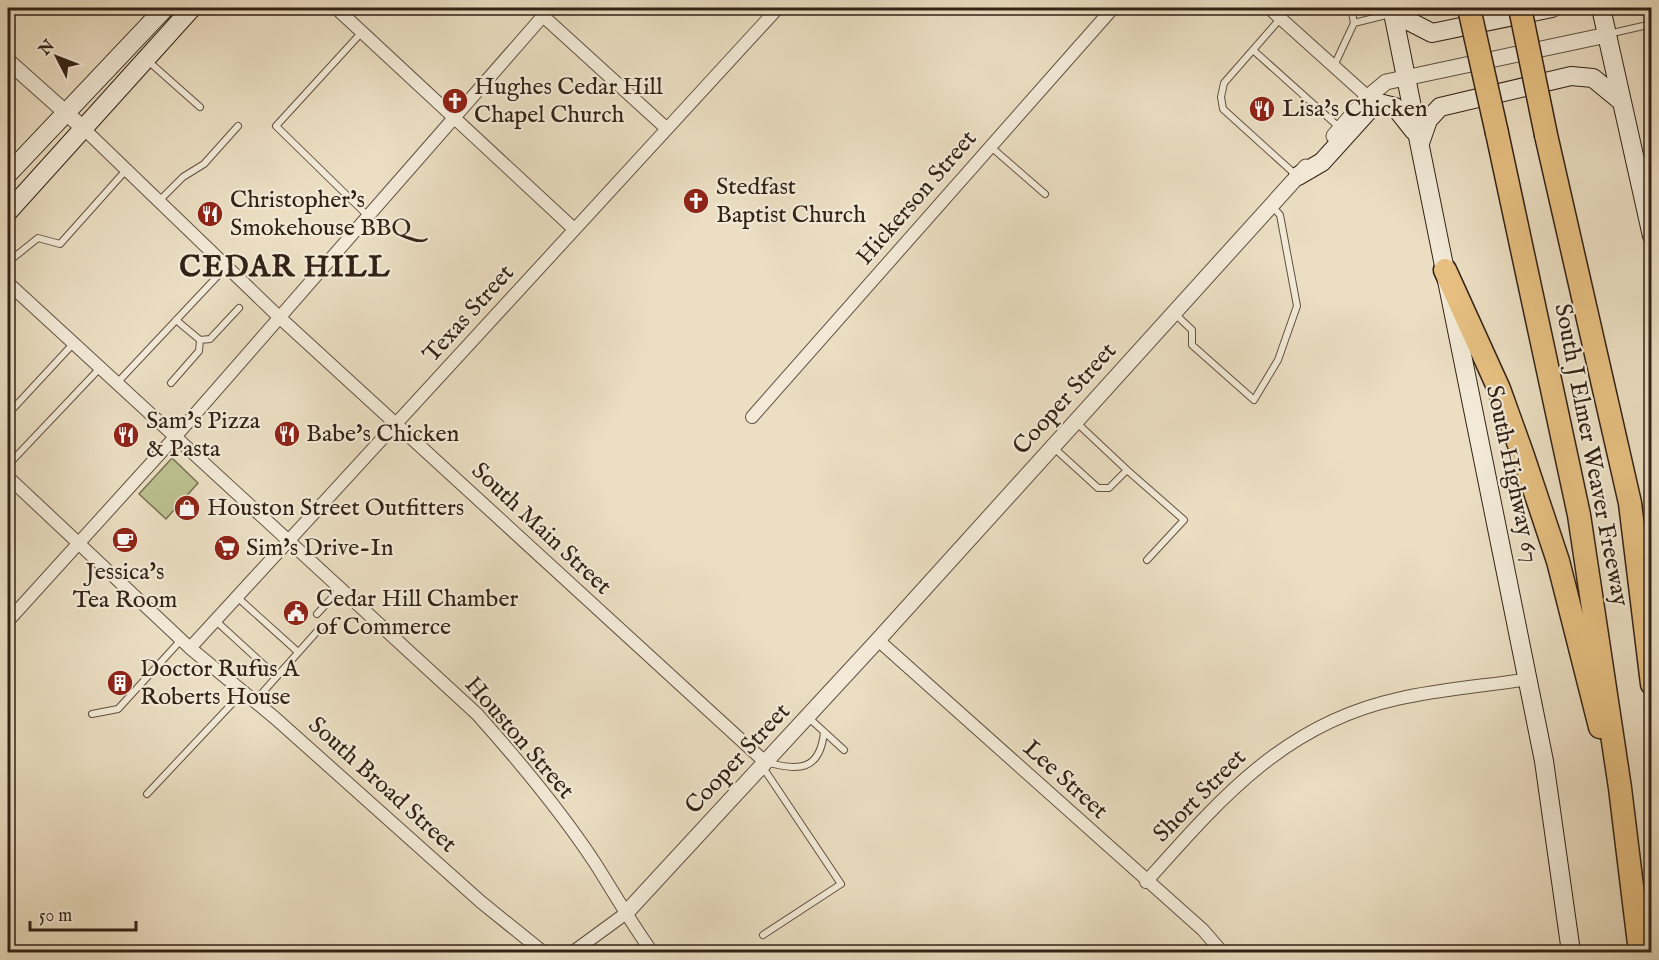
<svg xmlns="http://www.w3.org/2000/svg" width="1659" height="960" viewBox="0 0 1659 960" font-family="'IM FELL English',serif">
  <rect width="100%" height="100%" fill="#ebdec2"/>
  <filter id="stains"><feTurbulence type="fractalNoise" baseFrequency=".00333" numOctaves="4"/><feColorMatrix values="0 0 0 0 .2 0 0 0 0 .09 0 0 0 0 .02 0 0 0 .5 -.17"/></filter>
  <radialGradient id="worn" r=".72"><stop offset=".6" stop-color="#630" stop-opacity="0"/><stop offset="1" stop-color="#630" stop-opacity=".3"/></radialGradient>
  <path fill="#bcc090" stroke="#777153" stroke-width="1.5" d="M172,458L198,483L166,519L139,494Z"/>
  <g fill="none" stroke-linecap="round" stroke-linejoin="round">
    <g stroke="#605141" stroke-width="8">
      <path id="service" d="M270,8L274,11
        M1351,8L1354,23L1390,14
        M1280,19L1224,83L1221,97L1223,109L1297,176
        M362,32L276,126L367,215
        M1608,34L1652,24
        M1253,50L1340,128
        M147,60L200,107
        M1334,66L1354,23
        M991,147L1045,194
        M160,200L183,177L204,164L238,126
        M8,262L38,238L60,244L127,169
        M1174,313L1192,330V345L1254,400L1278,360L1297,306L1280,215L1272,206
        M176,320L200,340L210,339L239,308
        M117,383L227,266
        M171,383L199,351L200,340
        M8,414L73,344
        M1053,447L1098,488H1109L1127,470L1077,423
        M8,465L100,368
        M1127,470L1184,520L1147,560
        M237,597L298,652
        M317,614L340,589
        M216,621L276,676
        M255,701L321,627
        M92,714L118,709L181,640
        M809,718L844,750
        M766,762C797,771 820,772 824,732
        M762,766L841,884L763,935
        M147,794L243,692"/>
    </g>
    <g stroke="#605141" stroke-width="14">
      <path id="minor" d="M336,8L574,229
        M1269,8L1368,97
        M543,16L666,128
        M82,127L278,316L765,762
        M8,283L477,714C519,761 560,810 595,863C614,893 631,923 652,952
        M752,417L1113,8
        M8,477L190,648L275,718L481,902L543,952
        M8,621L175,437L550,8
        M878,640L1203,930L1222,952
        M190,648L778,8
        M1146,882C1220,799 1284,724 1397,699C1440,689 1485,686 1529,679
        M573,952L625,914"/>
    </g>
    <g stroke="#605141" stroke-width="17">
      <path id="tertiary" d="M8,61L82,127
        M1334,136L1368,97L1386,82L1607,35
        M625,914L878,640L1306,167"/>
    </g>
    <g stroke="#322216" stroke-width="20">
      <path id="secondary" d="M1392,8L1544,761L1571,952
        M1601,8L1652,236
        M1393,13L1432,33L1552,8
        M1420,143L1428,120L1440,107L1571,76L1593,78L1621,101
        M8,174L165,8
        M1298,176L1322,162L1369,110L1379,103L1395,107L1414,131
        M8,212L192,8"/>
    </g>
    <g stroke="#322216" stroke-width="25">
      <path id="motorway" d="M1497,133L1579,515L1620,788L1640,952
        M1546,135L1630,503L1652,684
        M1445,270L1499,389L1522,453L1558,561L1600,727"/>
    </g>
    <use href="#service" stroke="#f2ead7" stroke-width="6"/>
    <use href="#minor" stroke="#f2ead7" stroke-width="12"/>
    <use href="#tertiary" stroke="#f2ead7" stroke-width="15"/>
    <use href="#secondary" stroke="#f2ead7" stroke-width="18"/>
    <use href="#motorway" stroke="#e6bf81" stroke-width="22"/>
    <g stroke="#322216" stroke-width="25" stroke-linecap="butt">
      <path id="motorway-bridge" d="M1469,8L1497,133
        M1520,8L1546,135"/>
    </g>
    <use href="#motorway-bridge" stroke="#e6bf81" stroke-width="22"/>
  </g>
  <defs>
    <g id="church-disc" transform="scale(1.35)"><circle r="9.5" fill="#8f2418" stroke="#f2ead7"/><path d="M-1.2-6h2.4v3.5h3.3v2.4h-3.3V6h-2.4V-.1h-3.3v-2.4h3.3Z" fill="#fff"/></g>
    <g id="restaurant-disc" transform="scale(1.35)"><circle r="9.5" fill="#8f2418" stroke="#f2ead7"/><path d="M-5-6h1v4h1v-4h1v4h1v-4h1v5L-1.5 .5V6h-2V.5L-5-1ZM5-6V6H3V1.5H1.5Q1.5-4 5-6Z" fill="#fff"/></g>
    <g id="shop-disc" transform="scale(1.35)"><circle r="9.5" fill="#8f2418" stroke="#f2ead7"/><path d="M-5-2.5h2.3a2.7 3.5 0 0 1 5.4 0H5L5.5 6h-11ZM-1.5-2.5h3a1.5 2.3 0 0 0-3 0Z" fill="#fff"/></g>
    <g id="cafe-disc" transform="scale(1.35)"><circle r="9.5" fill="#8f2418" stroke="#f2ead7"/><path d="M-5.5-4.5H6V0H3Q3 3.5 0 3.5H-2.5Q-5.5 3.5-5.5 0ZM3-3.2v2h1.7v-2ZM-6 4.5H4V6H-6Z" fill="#fff"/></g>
    <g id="supermarket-disc" transform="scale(1.35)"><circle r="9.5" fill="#8f2418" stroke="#f2ead7"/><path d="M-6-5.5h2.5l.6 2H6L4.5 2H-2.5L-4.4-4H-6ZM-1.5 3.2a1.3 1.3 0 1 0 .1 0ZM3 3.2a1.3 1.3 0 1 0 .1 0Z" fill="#fff"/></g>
    <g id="civic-disc" transform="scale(1.35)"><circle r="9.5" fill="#8f2418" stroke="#f2ead7"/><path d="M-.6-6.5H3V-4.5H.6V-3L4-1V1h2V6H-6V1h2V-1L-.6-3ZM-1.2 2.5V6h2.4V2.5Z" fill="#fff"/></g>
    <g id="building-disc" transform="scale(1.35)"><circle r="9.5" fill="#8f2418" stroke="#f2ead7"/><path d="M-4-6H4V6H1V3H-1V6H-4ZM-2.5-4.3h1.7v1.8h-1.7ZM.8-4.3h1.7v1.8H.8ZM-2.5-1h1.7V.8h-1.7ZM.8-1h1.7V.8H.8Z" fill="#fff"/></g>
  </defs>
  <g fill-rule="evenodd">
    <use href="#church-disc" x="455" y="101"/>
    <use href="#restaurant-disc" x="1262" y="109"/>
    <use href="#church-disc" x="696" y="201"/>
    <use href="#restaurant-disc" x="210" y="214"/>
    <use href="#restaurant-disc" x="287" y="434"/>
    <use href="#restaurant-disc" x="126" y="435"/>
    <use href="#shop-disc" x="187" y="508"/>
    <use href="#cafe-disc" x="125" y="540"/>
    <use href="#supermarket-disc" x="227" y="548"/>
    <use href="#civic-disc" x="296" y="613"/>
    <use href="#building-disc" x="120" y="683"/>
  </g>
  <g text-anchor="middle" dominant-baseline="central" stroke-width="4.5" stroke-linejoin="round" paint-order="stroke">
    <g font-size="24" fill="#322216" stroke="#f2ead7" text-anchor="start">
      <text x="474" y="87">Hughes Cedar Hill<tspan x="474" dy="28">Chapel Church</tspan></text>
      <text x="1282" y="109">Lisa's Chicken</text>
      <text x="716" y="187">Stedfast<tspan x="716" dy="28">Baptist Church</tspan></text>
      <text x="230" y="200">Christopher's<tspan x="230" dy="28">Smokehouse BBQ</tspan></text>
      <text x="146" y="421">Sam's Pizza<tspan x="146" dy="28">&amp; Pasta</tspan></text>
      <text x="306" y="434">Babe's Chicken</text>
      <text x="207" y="508">Houston Street Outfitters</text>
      <text x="246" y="548">Sim's Drive-In</text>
      <text x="125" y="572" text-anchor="middle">Jessica's<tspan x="125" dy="28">Tea Room</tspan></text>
      <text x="316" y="599">Cedar Hill Chamber<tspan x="316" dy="28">of Commerce</tspan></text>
      <text x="140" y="669">Doctor Rufus A<tspan x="140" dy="28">Roberts House</tspan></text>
    </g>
    <g font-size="24" fill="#322216" stroke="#f2ead7">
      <text transform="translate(917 198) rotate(-49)">Hickerson Street</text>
      <text transform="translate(469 314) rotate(-48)">Texas Street</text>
      <text transform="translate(1065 399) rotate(-48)">Cooper Street</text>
      <text transform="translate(1591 455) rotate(79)">South J Elmer Weaver Freeway</text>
      <text transform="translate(1512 474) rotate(78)">South Highway 67</text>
      <text transform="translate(541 529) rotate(43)">South Main Street</text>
      <text transform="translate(519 738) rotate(49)">Houston Street</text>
      <text transform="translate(738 759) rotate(-47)">Cooper Street</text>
      <text transform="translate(1065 780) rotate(42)">Lee Street</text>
      <text transform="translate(382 785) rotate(42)">South Broad Street</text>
      <text transform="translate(1200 796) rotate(-45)">Short Street</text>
    </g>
    <g font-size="30" font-weight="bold" letter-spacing="1.5" fill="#322216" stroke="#f2ead7">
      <text x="285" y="268">CEDAR HILL</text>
    </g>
  </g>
  <rect width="1659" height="960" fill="none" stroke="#ebdec2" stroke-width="30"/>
  <rect x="9" y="9" width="1641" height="942" fill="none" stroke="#322216" stroke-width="3"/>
  <rect x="15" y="15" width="1629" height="930" fill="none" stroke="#322216" stroke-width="1.5"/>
  <g transform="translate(57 57) rotate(312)" stroke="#f2ead7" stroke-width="4.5" paint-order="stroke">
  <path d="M0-4.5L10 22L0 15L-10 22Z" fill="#322216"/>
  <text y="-9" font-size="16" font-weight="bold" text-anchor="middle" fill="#322216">N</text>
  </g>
  <path d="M30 921v9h106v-9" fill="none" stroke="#322216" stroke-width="3"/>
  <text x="39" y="921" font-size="18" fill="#322216" stroke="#f2ead7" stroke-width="4.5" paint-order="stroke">50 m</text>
  <rect width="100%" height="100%" filter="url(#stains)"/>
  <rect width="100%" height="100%" fill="url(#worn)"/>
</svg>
